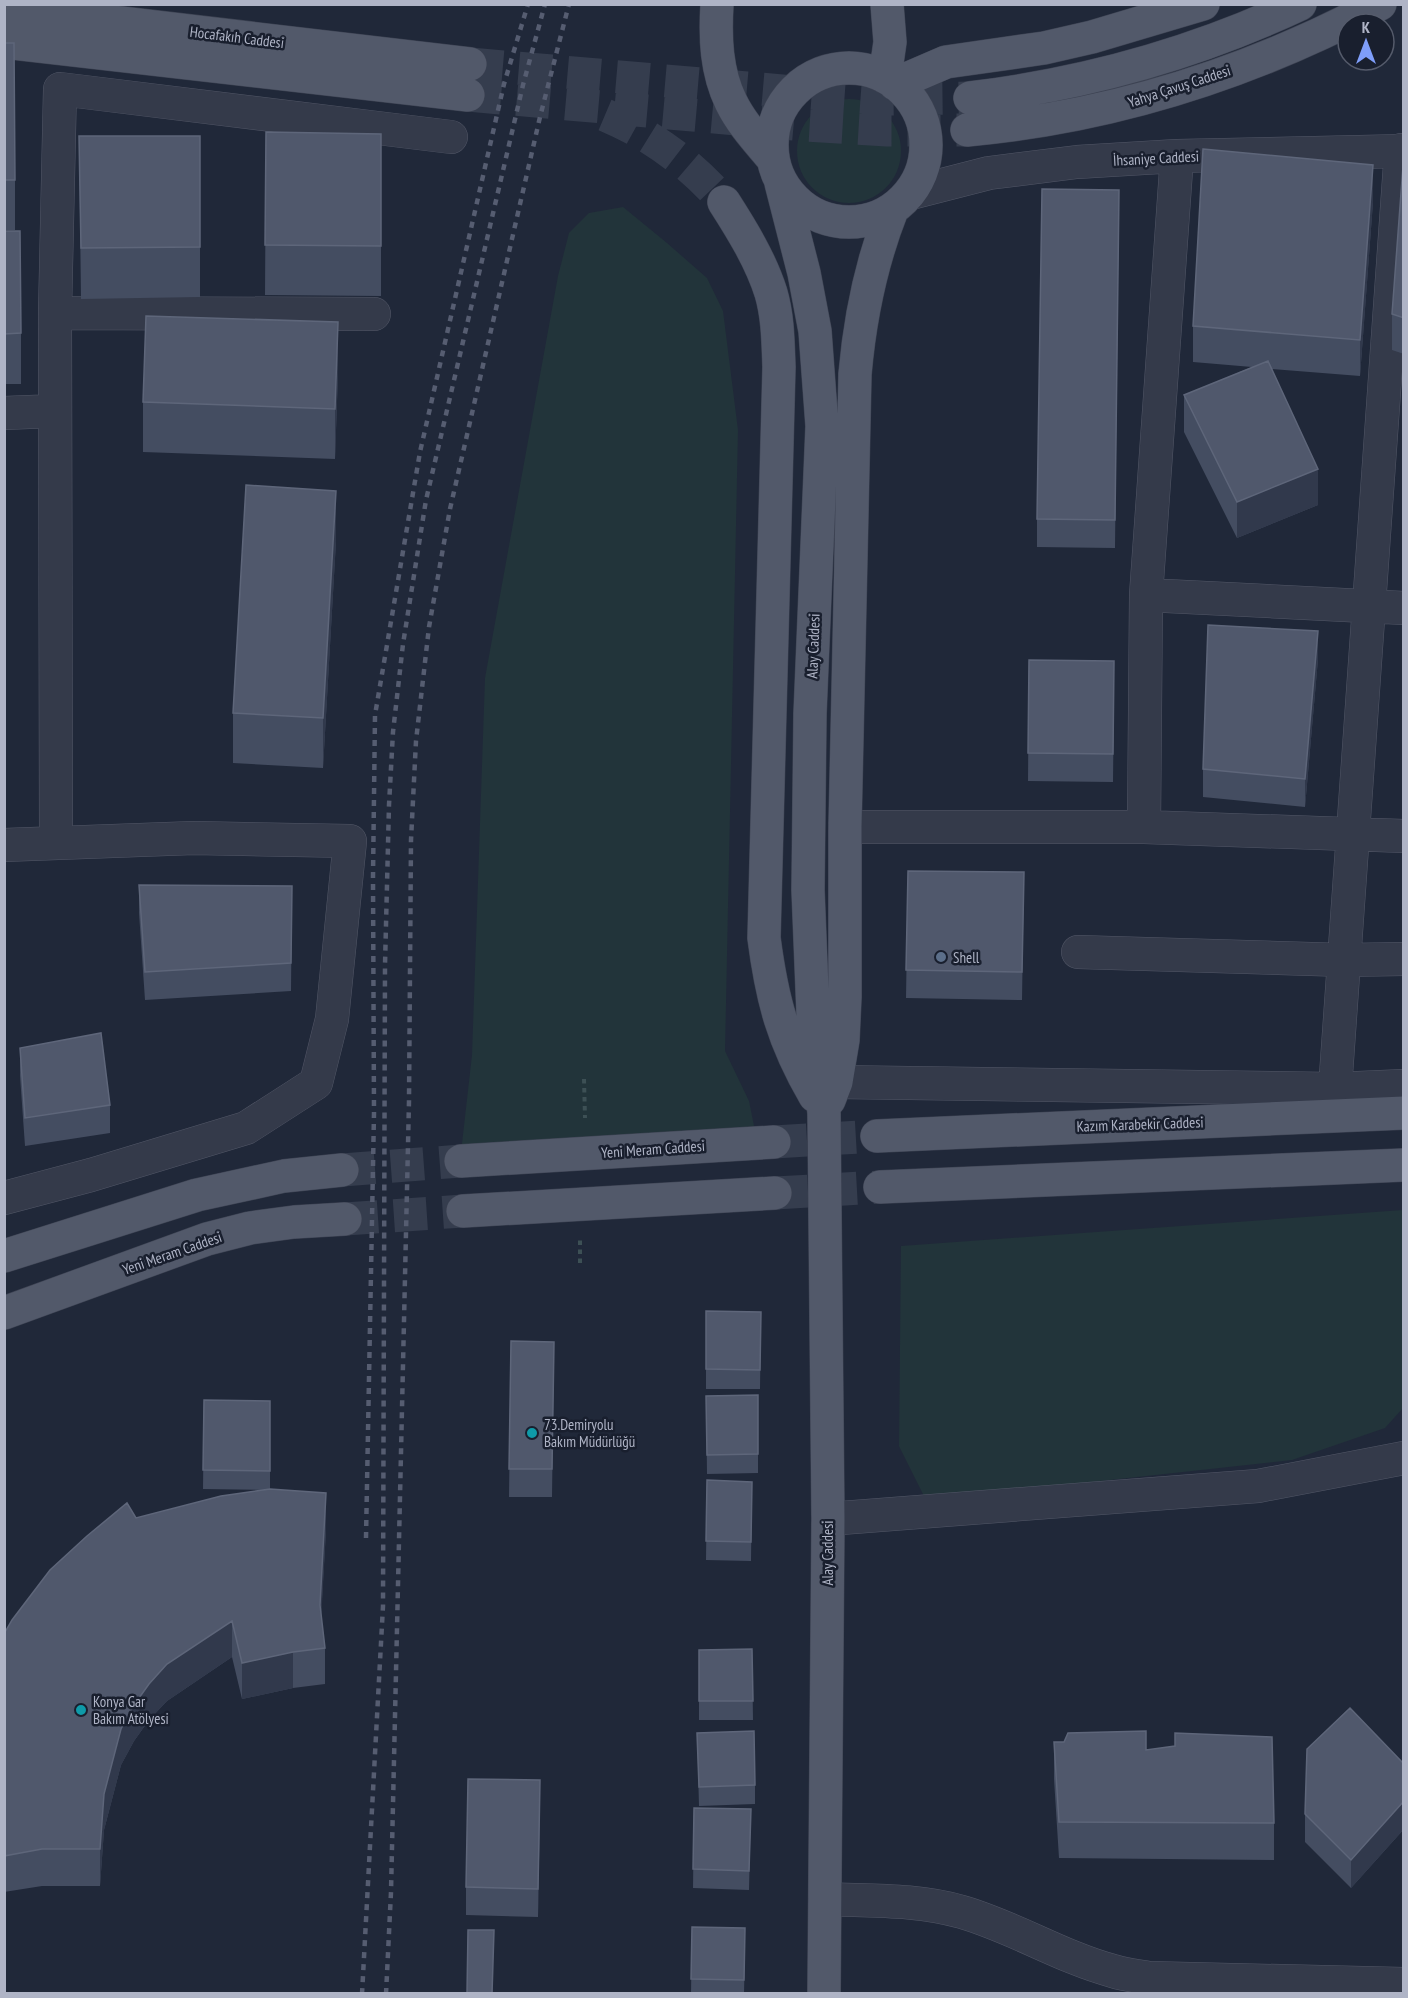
<svg xmlns="http://www.w3.org/2000/svg" width="1408" height="1998" viewBox="0 0 1408 1998" font-family="'PT Sans Narrow',sans-serif">
  <rect width="100%" height="100%" fill="#202839"/>
  <path fill="#22343a" d="M797 151a52 52 0 1 1 104 0a52 52 0 1 1-104 0Z
    M623,207L667,243L707,278L723,311L738,430L725,1051L749,1101L755,1131L459,1170L472,1055L485,678L558,276L569,233L589,213Z
    M1403,1210V1408L1385,1428L1292,1460L926,1500L899,1446L901,1246Z"/>
  <g fill="none" stroke-linecap="round" stroke-linejoin="round">
    <path stroke="#353d4e" stroke-width="33" stroke-dasharray="33 16" stroke-linecap="butt" d="M470,64L806,93L889,99L970,98
      M468,95L803,125L887,130H967
      M605,115C652,135 691,164 724,202
      M774,1142L877,1136
      M342,1170L461,1161
      M775,1193L880,1187
      M345,1219L463,1211"/>
    <g stroke="#525767" stroke-width="34">
      <path id="minor" d="M911,193L989,173L1077,162L1177,156L1404,151
        M55,313L374,314
        M4,413L55,411
        M1146,595L1404,608
        M845,827H1144L1404,836
        M1144,827L1146,595L1177,156
        M56,842L55,313L60,89L451,137
        M4,845L194,838L350,841L332,1019L316,1083L246,1128L91,1175L4,1198
        M1078,952L1344,960L1404,959
        M836,1082L1335,1089L1404,1086
        M1335,1089L1401,150
        M828,1519L1258,1486L1404,1458
        M825,1899C871,1901 918,1899 962,1912C1014,1927 1061,1957 1113,1971C1125,1975 1137,1976 1149,1978L1404,1984"/>
    </g>
    <g stroke="#3d4353" stroke-width="34">
      <path id="major" d="M717,4C715,38 716,71 731,102C741,123 758,141 773,159
        M4,9L470,64
        M4,42L468,95
        M772 145a77 77 0 1 1 154 0a77 77 0 1 1-154 0Z
        M885,77L890,42L887,4
        M895,84L946,62L1044,48L1092,37L1203,4
        M970,98C1085,84 1194,54 1300,4
        M967,130C1112,117 1252,72 1380,4
        M781,183L804,273L815,331L822,426L810,714L808,890L813,1014L824,1113L828,1519L824,1994
        M724,202C742,230 761,261 771,293C778,317 778,342 779,367L764,938C772,1000 783,1041 815,1096
        M829,1100L836,1082L843,1040L845,997V827L855,374C860,317 871,263 892,210
        M877,1136L1404,1113
        M461,1161L774,1142
        M880,1187L1404,1165
        M463,1211L775,1193
        M4,1256L197,1195L284,1176L342,1170
        M4,1313L207,1239L250,1228L294,1222L345,1219"/>
    </g>
    <path stroke="#3d5055" stroke-width="4" stroke-dasharray="4.5 4.5" stroke-linecap="butt" d="M584,1079L585,1118
      M580,1263V1239"/>
    <use href="#minor" stroke="#343a4a" stroke-width="33"/>
    <use href="#major" stroke="#52596a" stroke-width="33"/>
    <path stroke="#565d71" stroke-width="4.5" stroke-dasharray="6 6" stroke-linecap="butt" d="M366,1538L374,1113L373,877L375,715L420,452L504,84L528,4
      M362,1994L383,1606L385,965L389,805L393,732L403,644L426,500L523,85L545,4
      M386,1994L391,1892L409,1101L411,840L416,741L429,627L450,509L540,117L569,4"/>
  </g>
  <path fill="#444d61" d="M4,43L15,180V230H4Z
    M266,132L381,134V296L265,295Z
    M79,136H200V297L81,299Z
    M1404,167V354L1392,350V314Z
    M1119,190L1115,548L1037,547V519Z
    M1373,202L1360,376L1272,369L1318,505L1237,538L1184,432V395L1252,367L1193,362V326Z
    M4,231L21,333V384H4Z
    M338,373L335,459L143,452V402Z
    M336,541L323,768L233,763V713Z
    M1318,659L1305,807L1203,797V769Z
    M1029,660L1114,689L1113,782L1028,781Z
    M908,871L1024,872L1022,1000L906,998Z
    M139,885L292,886L291,991L145,1000L139,913Z
    M20,1048L110,1105V1133L25,1146L20,1076Z
    M706,1311L761,1312L760,1389H706Z
    M511,1341L554,1342L552,1497H509Z
    M758,1395V1473L707,1474L706,1396Z
    M204,1400L270,1401V1489L326,1530L321,1616L325,1648V1684L293,1688L242,1699L232,1657L167,1701L149,1720L134,1741L121,1765L104,1830L100,1886H42L4,1892V1634L136,1518L264,1490L203,1489Z
    M707,1480L752,1482L751,1561L706,1560Z
    M752,1649L753,1720H699V1650Z
    M697,1733L755,1785V1804L699,1806Z
    M1054,1742L1146,1750L1274,1823V1860L1059,1858L1054,1779Z
    M1404,1764V1829L1351,1888L1305,1842V1814Z
    M540,1808L538,1917L466,1915V1887Z
    M694,1808L751,1809L749,1890L693,1888Z
    M692,1927L745,1947L744,1994H691Z"/>
  <path fill="#31394c" d="M1373,165V202L1360,376V340Z
    M338,322V373L335,459V409Z
    M1318,469V505L1237,538V502Z
    M336,491V541L323,768V718Z
    M1318,631V659L1305,807V779Z
    M326,1493V1530L320,1641V1605Z
    M232,1621V1657L167,1701L149,1720L134,1741L121,1765L104,1830L100,1886V1849L104,1794L121,1729L134,1705L149,1684L167,1664Z
    M293,1652V1688L242,1699V1663Z
    M540,1780V1808L538,1917V1889Z
    M1404,1801V1829L1351,1888V1860Z"/>
  <path fill="#50586c" stroke="#5e667a" stroke-width="1.5" d="M4,43H14L15,180H4Z
    M266,132L381,134V246L265,245Z
    M79,136H200V247L81,248Z
    M1203,149L1373,165L1360,340L1193,326Z
    M1403,166L1404,167V318L1392,314Z
    M1042,189L1119,190L1115,520L1037,519Z
    M4,231H20L21,333L4,334Z
    M146,316L338,322L335,409L143,402Z
    M1268,361L1318,469L1237,502L1184,395Z
    M246,485L336,491L323,718L233,713Z
    M1208,625L1318,631L1305,779L1203,769Z
    M1029,660L1114,661L1113,754L1028,753Z
    M908,871L1024,872L1022,972L906,970Z
    M139,885L292,886L291,963L145,972Z
    M101,1033L110,1105L25,1118L20,1048Z
    M706,1311L761,1312L760,1370L706,1369Z
    M511,1341L554,1342L552,1469H509Z
    M758,1395V1454L707,1455L706,1396Z
    M204,1400L270,1401V1471L203,1470Z
    M707,1480L752,1482L751,1542L706,1541Z
    M270,1489L326,1493L320,1605L325,1648L293,1652L242,1663L232,1621L167,1664L149,1684L134,1705L121,1729L104,1794L100,1849H42L4,1856V1634L12,1620L50,1570L87,1536L127,1503L136,1518L221,1496Z
    M752,1649L753,1701H699V1650Z
    M1350,1708L1404,1764V1801L1351,1860L1305,1814L1307,1749Z
    M754,1731L755,1785L699,1787L697,1733Z
    M1146,1731V1750L1175,1746V1733L1272,1737L1274,1823L1059,1822L1054,1742H1064L1068,1733Z
    M468,1779L540,1780L538,1889L466,1887Z
    M694,1808L751,1809L749,1871L693,1869Z
    M692,1927L745,1928L744,1980L691,1979Z
    M468,1930H494L492,1994H467Z"/>
  <circle fill="#5c6f8a" stroke="#191f2e" stroke-width="2" cx="941" cy="957" r="6"/>
  <g fill="#0f9aa8" stroke="#191f2e" stroke-width="2">
    <circle cx="532" cy="1433" r="6"/>
    <circle cx="81" cy="1710" r="6"/>
  </g>
  <g text-anchor="middle" dominant-baseline="central" stroke-width="5" stroke-linejoin="round" paint-order="stroke">
    <g font-size="15" fill="#afb4c6" stroke="#191f2e">
      <text transform="translate(237 37) rotate(7)">Hocafakıh Caddesi</text>
      <text transform="translate(1179 86) rotate(-18)">Yahya Çavuş Caddesi</text>
      <text transform="translate(1156 158) rotate(-3)">İhsaniye Caddesi</text>
      <text transform="translate(813 646) rotate(-88)">Alay Caddesi</text>
      <text transform="translate(1140 1124) rotate(-2)">Kazım Karabekir Caddesi</text>
      <text transform="translate(653 1149) rotate(-4)">Yeni Meram Caddesi</text>
      <text transform="translate(172 1253) rotate(-19)">Yeni Meram Caddesi</text>
      <text transform="translate(827 1553) rotate(-90)">Alay Caddesi</text>
    </g>
    <g font-size="15" fill="#afb4c6" stroke="#191f2e" text-anchor="start">
      <text x="953" y="957">Shell</text>
      <text x="544" y="1424">73.Demiryolu<tspan x="544" dy="17">Bakım Müdürlüğü</tspan></text>
      <text x="93" y="1701">Konya Gar<tspan x="93" dy="17">Bakım Atölyesi</tspan></text>
    </g>
  </g>
  <rect width="1408" height="1998" fill="none" stroke="#afb4c6" stroke-width="12"/>
  <g transform="translate(1366 42)"><circle r="28" fill="#191f2e" stroke="#555b6b" stroke-width="1.5"/>
  <path d="M0-4.5L10 22L0 15L-10 22Z" fill="#7f9efa"/>
  <text y="-9" font-size="16" font-weight="bold" text-anchor="middle" fill="#afb4c6">K</text>
  </g>
</svg>
